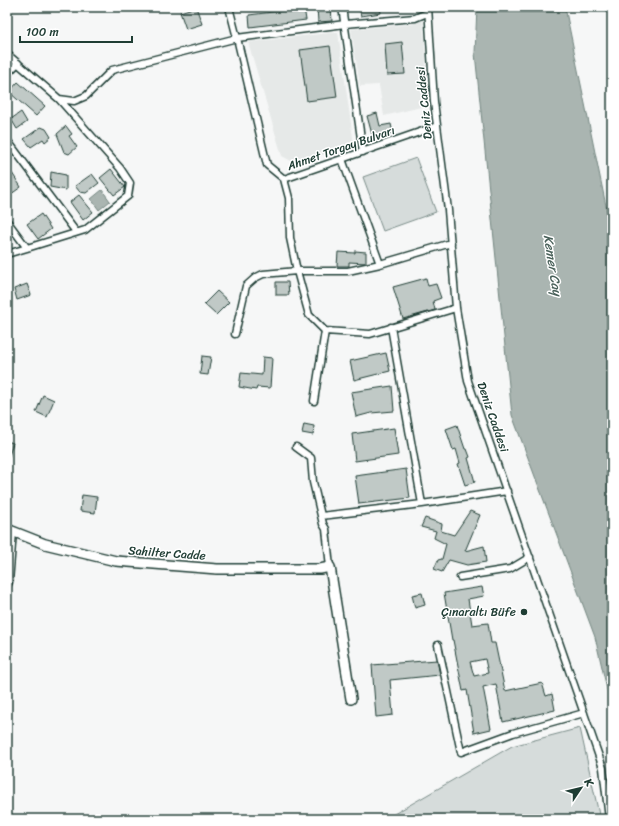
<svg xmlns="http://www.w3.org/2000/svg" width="619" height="826" viewBox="0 0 619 826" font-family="Sriracha,sans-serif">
  <rect width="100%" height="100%" fill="#f6f7f7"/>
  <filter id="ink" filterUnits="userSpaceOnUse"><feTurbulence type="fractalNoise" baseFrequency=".025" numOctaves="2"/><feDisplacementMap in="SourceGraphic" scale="8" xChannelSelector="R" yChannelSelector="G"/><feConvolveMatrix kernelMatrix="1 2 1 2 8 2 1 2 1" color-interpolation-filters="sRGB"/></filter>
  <g filter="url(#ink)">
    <path fill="#e6e9e8" d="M423,19L429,105L384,116L379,85L360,86L351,29L413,24Z
      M338,32L354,145L295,163L282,156L248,42Z"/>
    <path fill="#d6dcdb" stroke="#7a8c88" d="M416,158L436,212L383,231L363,177Z
      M580,728L600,819H392L394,814L512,746Z"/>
    <path fill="#aab5b1" stroke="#72857f" d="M477,7H565L612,235V711L595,637L512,415L475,53Z
      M102,190L110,201L99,210L91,199Z"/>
    <path fill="#c0c9c6" stroke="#1f3d34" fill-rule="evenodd" d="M196,7L202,24L186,29L180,12Z
      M317,7H331L332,21L318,22Z
      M359,7H380L381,13L361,16Z
      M304,8L306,20L250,27L249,15Z
      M402,42L405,74L387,75L385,44Z
      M330,46L337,97L307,101L300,50Z
      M18,82L45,106L36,116L9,92Z
      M21,112L27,122L17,129L11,119Z
      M377,113L380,126L391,124L393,133L373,138L367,116Z
      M66,126L72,134L69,136L77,147L69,154L64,152L57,134Z
      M41,127L46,129L51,137L45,142L43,139L31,147L24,139Z
      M111,169L125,187L114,195L100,178Z
      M51,172L66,175V190L50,187Z
      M12,173L21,187L7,197V177Z
      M92,174L99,183L86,193L80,192L75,186Z
      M79,195L93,212L83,220L70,202Z
      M41,214L51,229L38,239L27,224Z
      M355,251L366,252V263L349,262V266H337L338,252L355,253Z
      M426,278L428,286L436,284L441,298L433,301L435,310L403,319L393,287Z
      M276,282H288L289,295H276Z
      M27,284L31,295L17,300L14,289Z
      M217,291L229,302L216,315L204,304Z
      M386,353L390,371L354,380L350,361Z
      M202,356L211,357L208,375L200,374Z
      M263,357L272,358L270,388L257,387L256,390L239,387L241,373L262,375Z
      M392,386L394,411L371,413L356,417L351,392Z
      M43,395L54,400L47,417L36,412Z
      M304,424L314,426L313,435L302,433Z
      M457,425L465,449H467L470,457L468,458L475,482L465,485L458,464L460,463L456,449L453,450L446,429Z
      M394,428L398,455L355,461L352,434Z
      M7,441L13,443L8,459H7Z
      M406,469L410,498L359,504L355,476Z
      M82,495L97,497L95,513L80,511Z
      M470,511L480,515L465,551L484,546L486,562L467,565L449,560L442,572L434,569L438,560L442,559L446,544L434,538L436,531L421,527L425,518L442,524L441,531L454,535Z
      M482,587L484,596L468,599L472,625L488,623L491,643H495L505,691L542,683L546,696L552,694L555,710L503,722L496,684L483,687L491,729L474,733L467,690L463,691L453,640H452L444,593ZM485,659L488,673L474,676L470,662Z
      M422,593L425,605L415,608L412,595Z
      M437,660L440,675L390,680L393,715L376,717L372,665Z"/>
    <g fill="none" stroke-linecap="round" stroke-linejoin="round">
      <g stroke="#1f3d34" stroke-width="9">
        <path id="street" d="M229,7L237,38L345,24L415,18L427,13
          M342,7L363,152
          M428,7L434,102L448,210L456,308L468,381L603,768L609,819
          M7,54L59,99L74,101L86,96L112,70L237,38L267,165L284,179L437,126
          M7,74L18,63
          M7,140L76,232
          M342,159L380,264
          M284,179L289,198L290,238L297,271L309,315L325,331
          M7,221L27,248L85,230L128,196L130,183L120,168L59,99
          M7,254L27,248
          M391,327L422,504
          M235,334L246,286L255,278L263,274L297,271H348L380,264L451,243
          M314,401L325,331L370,334L456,308
          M296,447L311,458L313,482L323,524L326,529L330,567
          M321,516L422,504L507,491
          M460,577L510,569L530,557
          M7,586L9,582L13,532
          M438,645L461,752L513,733L584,713"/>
      </g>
      <g stroke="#1f3d34" stroke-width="12">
        <path id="secondary" d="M7,529L45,544L116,561L217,569H320L330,567L351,699"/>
      </g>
      <use href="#street" stroke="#fff" stroke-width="6"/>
      <use href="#secondary" stroke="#fff" stroke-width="9"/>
    </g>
  </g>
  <circle fill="#1f3d34" stroke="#fff" stroke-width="1.5" cx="524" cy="612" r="4"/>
  <g text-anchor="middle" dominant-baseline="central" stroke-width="3" stroke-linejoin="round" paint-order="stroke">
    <g font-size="12" fill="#1f3d34" stroke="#fff">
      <text transform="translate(424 103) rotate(-96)">Deniz Caddesi</text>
      <text transform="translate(341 148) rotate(-19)">Ahmet Torgay Bulvarı</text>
      <text transform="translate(493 417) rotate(71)">Deniz Caddesi</text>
      <text transform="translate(167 553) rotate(4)">Sahilter Cadde</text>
    </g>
    <g font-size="12" fill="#1f3d34" stroke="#fff" text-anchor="end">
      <text x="516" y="612">Çınaraltı Büfe</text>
    </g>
    <g font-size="13" font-style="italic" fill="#49615a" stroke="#fff">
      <text transform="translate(553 265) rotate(81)">Kemer Cay</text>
    </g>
  </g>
  <rect width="619" height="826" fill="none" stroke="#fff" stroke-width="24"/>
  <rect x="12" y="12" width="595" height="802" fill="none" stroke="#1f3d34" stroke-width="1.5" filter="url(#ink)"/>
  <g transform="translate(581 788) rotate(55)" stroke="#ffffff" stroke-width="3" paint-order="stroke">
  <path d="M0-3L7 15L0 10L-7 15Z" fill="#1f3d34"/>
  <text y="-6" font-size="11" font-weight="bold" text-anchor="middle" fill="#1f3d34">K</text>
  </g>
  <path d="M20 36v6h112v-6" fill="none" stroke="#1f3d34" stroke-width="2"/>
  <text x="26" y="36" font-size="12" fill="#1f3d34" stroke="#ffffff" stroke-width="3" paint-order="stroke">100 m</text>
</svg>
